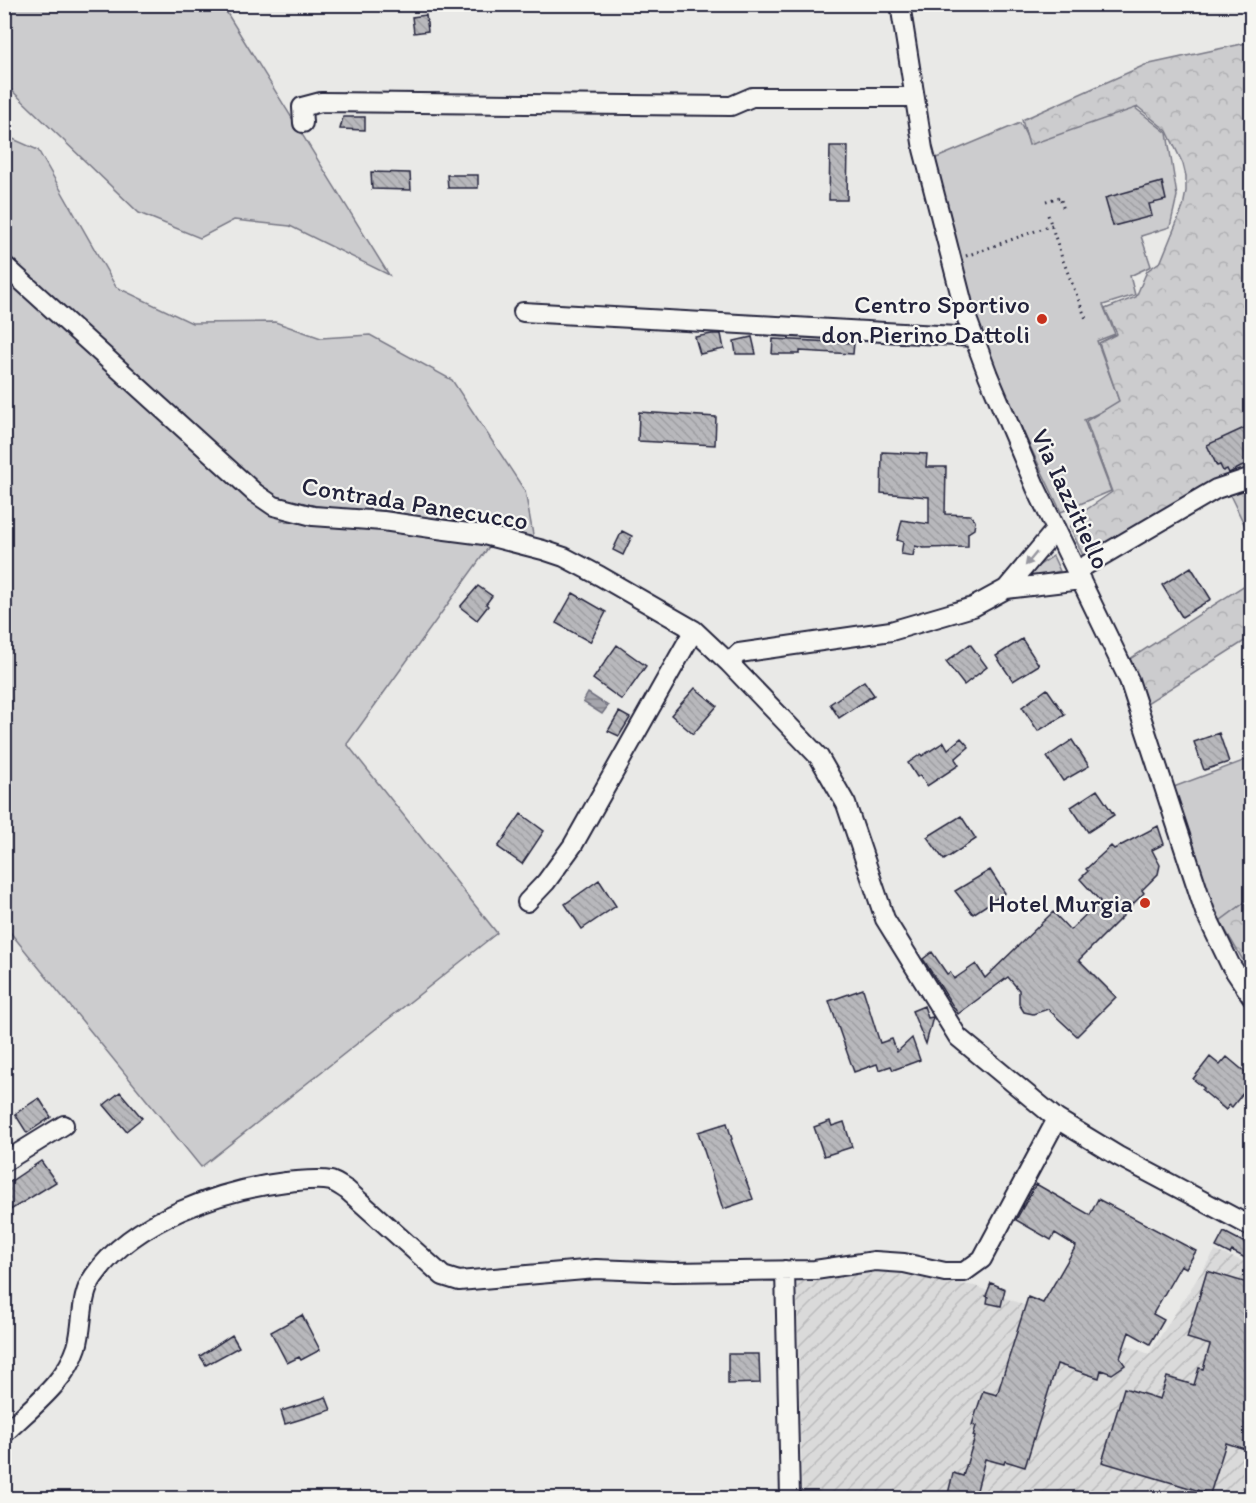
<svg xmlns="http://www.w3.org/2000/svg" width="1256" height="1503" viewBox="0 0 1256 1503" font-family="Itim,sans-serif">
  <defs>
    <pattern id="industrial-furrows" width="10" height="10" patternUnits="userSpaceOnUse" patternTransform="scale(1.5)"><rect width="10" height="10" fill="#dadada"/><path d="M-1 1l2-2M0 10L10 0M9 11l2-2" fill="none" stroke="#bbbbbc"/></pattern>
    <pattern id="forest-crowns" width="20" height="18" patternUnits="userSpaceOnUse" patternTransform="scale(1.5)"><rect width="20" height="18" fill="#ccccce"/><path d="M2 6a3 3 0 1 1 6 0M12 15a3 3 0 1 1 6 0" fill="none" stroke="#afafb2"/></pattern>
    <pattern id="water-rules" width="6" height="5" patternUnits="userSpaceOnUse" patternTransform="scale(1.5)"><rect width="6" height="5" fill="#a5a5ac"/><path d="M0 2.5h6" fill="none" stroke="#86868d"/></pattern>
    <pattern id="building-back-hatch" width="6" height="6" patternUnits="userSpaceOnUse" patternTransform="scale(1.5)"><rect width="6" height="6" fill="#b8b8bc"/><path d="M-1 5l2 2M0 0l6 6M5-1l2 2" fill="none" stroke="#9e9ea2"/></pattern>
  </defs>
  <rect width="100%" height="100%" fill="#e9e9e7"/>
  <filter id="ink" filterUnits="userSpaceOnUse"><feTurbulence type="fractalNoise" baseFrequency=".0167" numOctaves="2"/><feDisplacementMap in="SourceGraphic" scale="12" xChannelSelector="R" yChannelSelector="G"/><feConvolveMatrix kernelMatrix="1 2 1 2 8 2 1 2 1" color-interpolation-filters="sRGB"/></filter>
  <g filter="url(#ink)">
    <path fill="url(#industrial-furrows)" d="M1215,1251L1251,1264V1498H802L797,1281L885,1272L975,1286L1149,1354Z"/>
    <path fill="#ccccce" stroke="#777784" stroke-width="1.5" d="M4,5H222L389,275L290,226L234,220L200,238L139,213L5,84Z
      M1130,104L1167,133L1177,196L1170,227L1141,236L1151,266L1130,276L1135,295L1103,305L1115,334L1097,341L1120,403L1084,420L1111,491L1061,512L987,355L961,273L934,159L1020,123L1029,141Z
      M4,135L38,150L116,287L192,323L275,322L321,338L370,335L452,380L525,491L534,540L267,498L5,259Z
      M4,269L283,514L281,521L455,536L491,544L347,744L497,933L201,1167L5,926Z
      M1053,556L1060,571L1026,579L1024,575Z
      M1251,758V898L1220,921L1203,882L1171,788Z"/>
    <path fill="url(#forest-crowns)" stroke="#777784" stroke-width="1.5" d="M1251,42V472L1085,560L1070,527L1083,512L1112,492L1086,421L1119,401L1099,343L1117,334L1105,309L1136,297L1147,271L1161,261L1183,207L1186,191V176L1183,164L1167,131L1138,107L1029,145L1022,120L1145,65Z
      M1251,483V538L1228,491Z
      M1251,581V637L1144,705L1125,662Z
      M1251,898V974L1220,921Z"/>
    <path fill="url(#water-rules)" stroke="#71717f" stroke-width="1.5" d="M588,693L608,706L602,714L583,702Z"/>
    <path fill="url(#building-back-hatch)" stroke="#22223b" stroke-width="1.5" d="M426,15L428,31L414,33L412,17Z
      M343,117H365V130L340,129Z
      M830,146H848L847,200H829Z
      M371,172L410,173L411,190L372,189Z
      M447,175H478V188H448Z
      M1162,182L1166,200L1149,204L1152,216L1113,226L1105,198Z
      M712,334H721L724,349L700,354L695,337Z
      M752,337L756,354H736L734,341Z
      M773,339L854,343L853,354L800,351V354H772Z
      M639,412L716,417L715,445L638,441Z
      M1244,428L1251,443V462L1229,473L1227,469L1223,471L1220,465L1217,466L1207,445Z
      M882,452L927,454L926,467H946L945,514L970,515L975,521L974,529L968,533V547L923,548L915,546L913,556L901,554L903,542L897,540L902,520L929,524V497L881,493Z
      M622,531L632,536L623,555L613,550Z
      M1191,567L1211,599L1182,617L1162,585Z
      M478,586L492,596L486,604L488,606L477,620L460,607Z
      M573,593L606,612L590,642L556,623Z
      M1022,639L1039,665L1013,681L996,656Z
      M970,644L987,667L964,685L946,662Z
      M617,645L646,666L622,700L593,679Z
      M864,681L874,695L839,718L830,704Z
      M695,688L717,706L693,734L671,715Z
      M1047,689L1065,715L1038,731L1022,707Z
      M619,712L630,718L619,736L608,731Z
      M1219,733L1229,762L1204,770L1194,742Z
      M961,738L969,747L955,759L959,765L927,786L920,775L917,777L908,763L921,754L922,756L944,742L948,749Z
      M1072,740L1089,766L1063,781L1047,757Z
      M1097,790L1114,815L1088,832L1071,807Z
      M521,814L544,831L522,864L498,847Z
      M961,816L976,839L944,860L927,837Z
      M1158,826L1164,844L1152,850L1160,865L1158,874L1142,890L1144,893L1122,915L1123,916L1079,960L1116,997L1077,1036L1048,1009L1033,1014L1024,1012L1019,1004V990L1008,977L958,1014L923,959L932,952L947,974L950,972L954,979L976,964L985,978L1053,912L1070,930L1100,901L1080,879L1088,871L1086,869L1111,846L1114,849Z
      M990,870L1005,893L973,914L955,891Z
      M599,880L616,906L582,929L565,904Z
      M863,989L880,1043L892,1039L897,1052L912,1038L920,1060L893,1070L891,1066L879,1070L877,1064L854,1072L829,1001Z
      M924,1006L928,1018L933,1017L926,1044L912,1011Z
      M1210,1057L1220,1065L1227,1057L1251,1077V1083L1232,1107L1229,1105L1226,1110L1202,1090L1204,1088L1193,1079Z
      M120,1092L142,1118L126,1131L104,1105Z
      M39,1098L51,1117L27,1133L15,1114Z
      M830,1121L832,1126L844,1122L852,1147L824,1156L814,1127Z
      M727,1123L732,1139L731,1140L753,1199L723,1209L698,1132Z
      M41,1161L56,1182L4,1214V1186Z
      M1036,1184L1090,1215L1098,1199L1196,1251L1186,1268L1181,1265L1153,1314L1164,1320L1150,1344L1129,1332L1120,1358L1125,1365L1112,1374L1101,1370L1099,1378L1057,1364L1025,1467L1005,1461L1004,1464L985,1459L975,1498H947L953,1473L963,1476L975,1437L973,1436L976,1426L972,1425L983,1391L997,1395L1028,1297L1043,1303L1076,1246L1055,1233L1051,1240L1016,1220Z
      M1224,1232L1251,1246V1261L1232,1251L1230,1254L1216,1247Z
      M1207,1271L1251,1284V1451L1226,1443L1210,1494L1102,1462L1124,1388L1160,1399L1167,1377L1194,1385L1199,1368L1203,1369L1210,1345L1187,1338Z
      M991,1283L1005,1289L1001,1306L987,1303L988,1297L986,1296Z
      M302,1315L320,1350L301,1360L299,1357L287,1363L271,1332Z
      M232,1335L239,1347L206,1365L200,1356Z
      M728,1354H759L760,1383L728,1384Z
      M326,1397L331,1410L285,1424L281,1411Z"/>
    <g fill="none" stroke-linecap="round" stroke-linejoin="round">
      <g stroke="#22223b" stroke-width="22">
        <path id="minor" d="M900,4L923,149L966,316L988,375L1036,488L1129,680L1205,912L1230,964L1252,997
          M303,123L302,107L321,102L731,106L752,97H913
          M4,265L255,493L274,506L313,516L383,521L438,529L484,535L543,550L564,557L600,576L694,630L729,663L819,757L846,804L885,919L958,1037L1057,1119L1118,1156L1252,1227
          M523,312L974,337
          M1076,571L1216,489L1252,477
          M1006,589L1081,580
          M729,663L739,653L891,631L973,607L1006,589L1056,529
          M527,902L546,882L573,845L694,630
          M4,1162L64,1125
          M785,1270L790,1498
          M4,1434C30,1408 66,1382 77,1347C84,1324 79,1297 94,1276C133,1220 221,1190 286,1182C301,1181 317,1178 331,1181C337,1183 342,1187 347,1190L443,1276L459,1281L596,1269L673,1272L815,1270L875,1261L904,1263L945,1272H964L982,1259L1057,1119"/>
      </g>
      <path stroke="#22223b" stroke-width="3" stroke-dasharray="1.5 4.5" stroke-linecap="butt" d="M1046,201L1060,197L1064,210
        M1048,215L1062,258L1086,319
        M966,256L1052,225"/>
      <use href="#minor" stroke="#f6f6f2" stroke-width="18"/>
    </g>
    <defs><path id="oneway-solid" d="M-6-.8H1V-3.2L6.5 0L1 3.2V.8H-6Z" transform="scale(1.5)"/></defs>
    <use fill="#9797a0" href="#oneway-solid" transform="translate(1031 559) rotate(130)"/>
  </g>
  <g fill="#c8321e" stroke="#f6f6f2" stroke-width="2">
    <circle cx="1042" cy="319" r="6"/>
    <circle cx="1145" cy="903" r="6"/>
  </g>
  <g text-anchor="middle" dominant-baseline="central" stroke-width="4.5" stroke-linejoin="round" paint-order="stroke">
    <g font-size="26" fill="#22223b" stroke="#f6f6f2" text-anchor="end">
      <text x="1030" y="304">Centro Sportivo<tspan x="1030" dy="30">don Pierino Dattoli</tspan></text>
      <text x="1133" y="903">Hotel Murgia</text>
    </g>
    <g font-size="26" fill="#22223b" stroke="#f6f6f2">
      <text transform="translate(1071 499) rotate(65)">Via Iazzitiello</text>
      <text transform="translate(415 503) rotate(9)">Contrada Panecucco</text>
    </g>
  </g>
  <rect width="1256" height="1503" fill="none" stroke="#f6f6f2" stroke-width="24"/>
  <rect x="12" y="12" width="1232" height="1479" fill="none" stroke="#22223b" stroke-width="2" filter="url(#ink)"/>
</svg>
